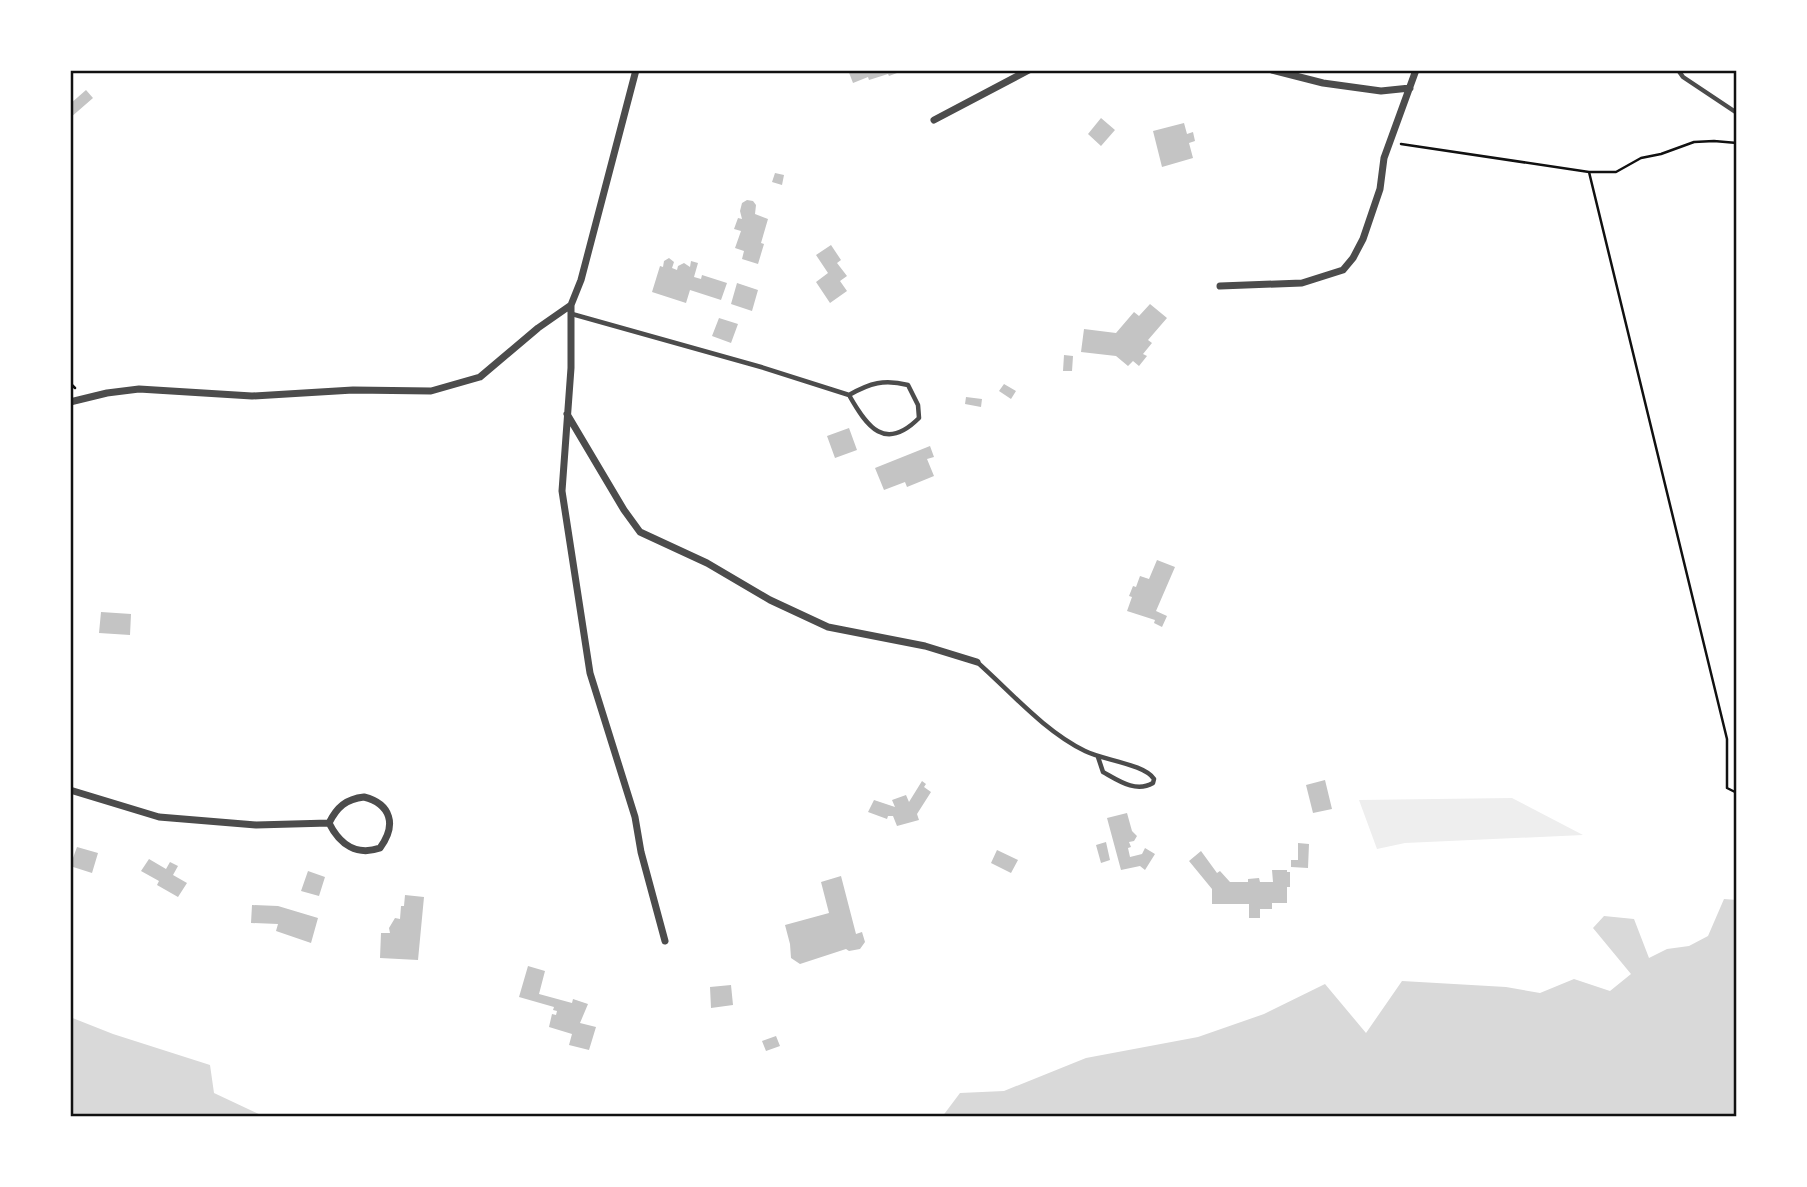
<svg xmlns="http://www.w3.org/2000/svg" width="1807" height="1187" viewBox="0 0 1807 1187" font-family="'Noto Sans',sans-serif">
  <rect width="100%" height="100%" fill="#fff"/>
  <path fill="#eee" d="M1512,798L1583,835L1405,843L1377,849L1359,800Z"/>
  <path fill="#d9d9d9" d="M1724,899L1737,900V1117H942L960,1093L1004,1091L1086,1058L1198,1037L1264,1014L1325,984L1366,1033L1402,981L1506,987L1540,993L1574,979L1610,991L1631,974L1593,928L1604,916L1634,919L1649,958L1667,949L1689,946L1708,936Z
    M70,1017L113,1034L210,1065L214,1093L265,1117H70Z"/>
  <path fill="#c4c4c4" d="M848,70H905L889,76L888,74L869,80L868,77L853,83Z
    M86,90L93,98L70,118V104Z
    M1101,118L1115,130L1101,146L1088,134Z
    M1184,123L1187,134L1193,132L1195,141L1189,143L1193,158L1162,167L1153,131Z
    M775,173L784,175L782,185L772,182Z
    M747,200L753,201L756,205L755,214L768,219L761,243L764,244L758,264L742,259L744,251L735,248L741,231L734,229L738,218L742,219L740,211L742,203Z
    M831,245L841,260L837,263L847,276L840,281L847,291L830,303L816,282L828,273L816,255Z
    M669,258L674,262L672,268L677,270L678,266L684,263L690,267L691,261L698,263L694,277L701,279L702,275L727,283L721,300L690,290L686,303L652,292L660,266L663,267L664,261Z
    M737,283L758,290L752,311L731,304Z
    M1150,304L1167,318L1148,340L1152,343L1143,354L1147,356L1139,366L1133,361L1128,366L1116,356L1081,352L1084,329L1116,333L1134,312L1139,316Z
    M719,318L738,324L731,343L712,336Z
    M1064,355L1073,356L1072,371H1063Z
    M1004,384L1016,391L1011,399L999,391Z
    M966,397L982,399L981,407L965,404Z
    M849,428L857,450L835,458L827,436Z
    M930,446L934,457L927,459L934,476L907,487L905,482L884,490L875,468Z
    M1157,560L1175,567L1156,611L1167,616L1162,627L1154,623L1155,620L1127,611L1132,597L1129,596L1133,586L1136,587L1140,576L1149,579Z
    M101,612L131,614L130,635L99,633Z
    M1325,780L1332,809L1313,813L1306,785Z
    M922,781L926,784L924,787L931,792L917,814L919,820L897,826L893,816H888L887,819L868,812L874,800L895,807L892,800L906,795L909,802Z
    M1127,813L1132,831L1137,836L1134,841L1129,842L1131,847L1128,848L1130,857L1142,854L1145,848L1155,854L1145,870L1140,866L1121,870L1107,818Z
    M1106,842L1110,860L1101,863L1096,845Z
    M1298,843L1309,844L1308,868L1291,867V860H1298Z
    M77,847L98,853L92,873L70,866V857L73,858Z
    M997,850L1018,860L1011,873L991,863Z
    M1201,851L1217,873L1220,871L1230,882H1248V879L1259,878L1260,882H1273L1272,870H1287V872H1290V887H1287V903H1272V909H1260V918H1249V904H1212V889L1189,861Z
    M149,859L166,869L170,862L178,866L173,875L187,883L178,897L157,885L159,881L141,871Z
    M308,871L325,877L319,896L301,891Z
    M841,876L856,934L862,932L865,942L860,949L849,951L846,949L800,964L791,958L790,944L785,925L829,913L821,882Z
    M405,895L424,897L418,960L380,958L381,933H390L389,928L395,918L400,919L401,906H404Z
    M252,905L278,906L318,918L311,943L276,931L278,924L251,923Z
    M528,966L545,971L539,994L572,1003L573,999L588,1004L580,1023L596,1027L589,1050L569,1045L572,1034L549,1027L552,1014L556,1015L557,1011L553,1010L554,1007L519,997Z
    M731,985L733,1005L711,1008L710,987Z
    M776,1036L780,1046L766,1051L762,1041Z"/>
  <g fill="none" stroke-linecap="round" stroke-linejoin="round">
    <path stroke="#111" stroke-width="2.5" d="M1401,144L1589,172H1616L1641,158L1661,154L1694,142L1714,141L1737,143
      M1589,172L1727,739V788L1737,793
      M70,383L75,388"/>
    <path stroke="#4c4c4c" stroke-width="4.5" d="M1678,70L1683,77L1737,113
      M572,314L761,367L849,395C870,383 884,379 908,385L918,405L919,418C885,452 867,427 849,395
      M977,662C1011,692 1044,731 1085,751C1102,760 1145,764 1154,779L1153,783C1136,793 1119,781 1103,772L1098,757"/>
    <path stroke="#4c4c4c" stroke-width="7" d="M636,70L581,280L571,305V368L562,491L590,673L635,817L641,852L665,941
      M1272,70L1323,83L1381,91L1410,88
      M934,120L1029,70
      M1220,286L1302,283L1343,270L1353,258L1363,239L1380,189L1384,158L1416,70
      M70,402L107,393L139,389L252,396L353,390L431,391L480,377L538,328L571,305
      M567,414L624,510L640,532L707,563L770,600L828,627L925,646L977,662
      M70,790L159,817L256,825L329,823
      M364,797C391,804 397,825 380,848C357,856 340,845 329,823C337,807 346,799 364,797Z"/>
  </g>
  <rect width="1807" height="1187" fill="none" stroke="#ffffff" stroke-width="144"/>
  <rect x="72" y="72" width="1663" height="1043" fill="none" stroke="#111" stroke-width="2.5"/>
</svg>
